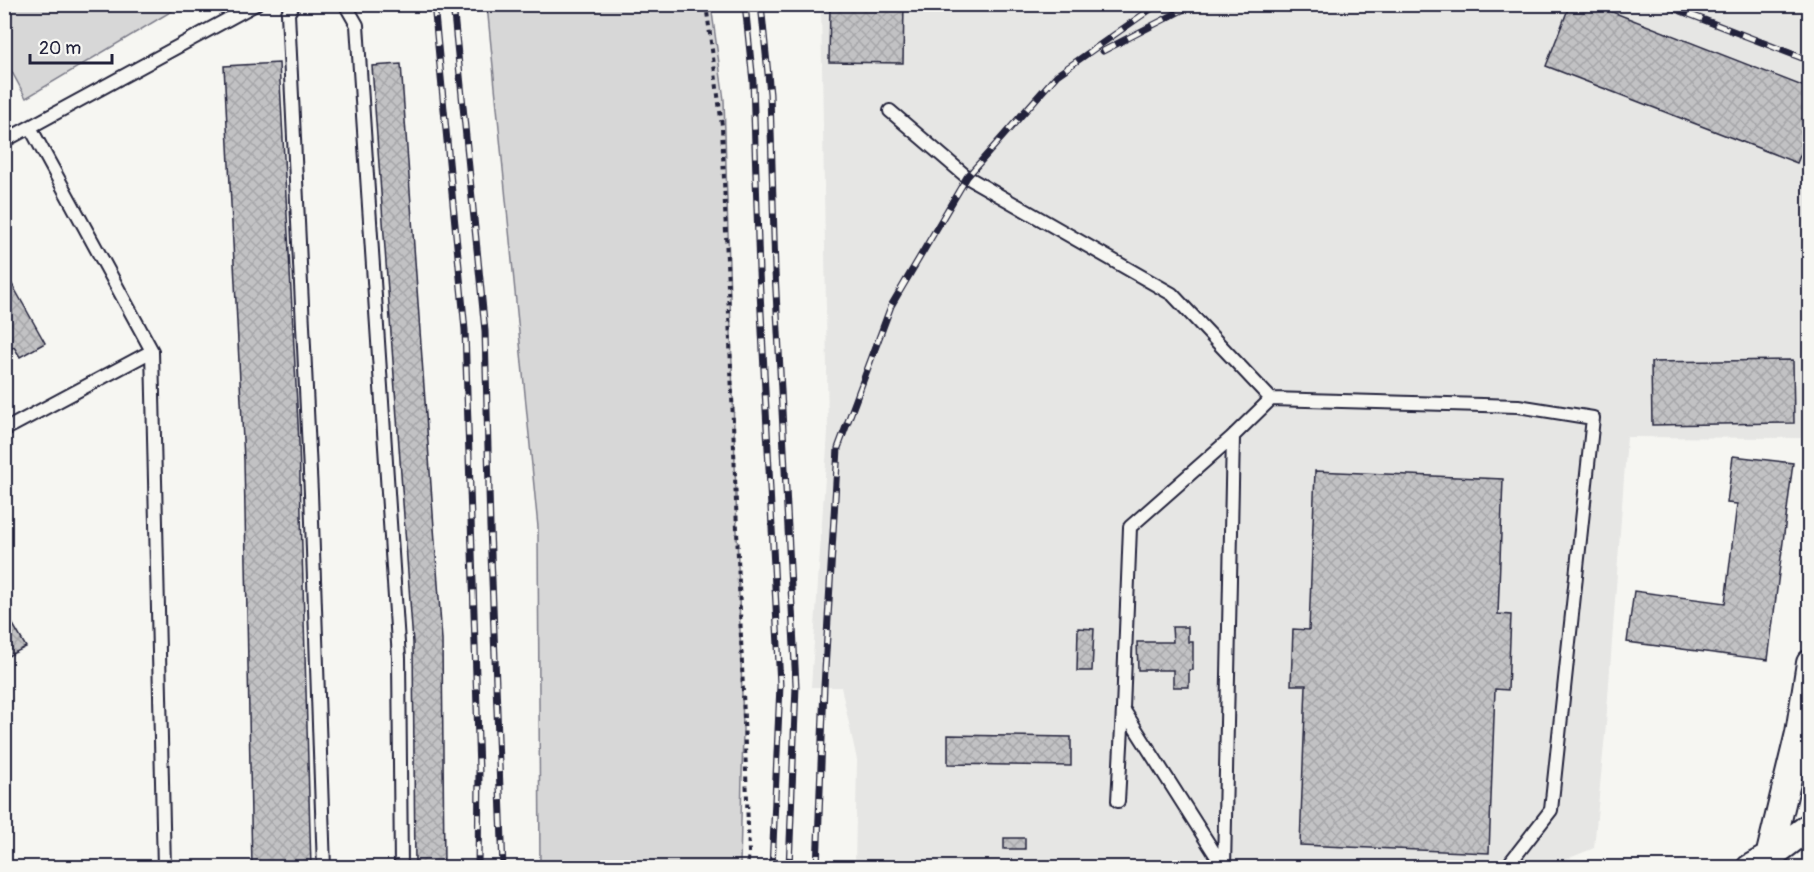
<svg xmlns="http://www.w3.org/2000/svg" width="1814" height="872" viewBox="0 0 1814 872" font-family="Pangolin,sans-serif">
  <defs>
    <pattern id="building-cross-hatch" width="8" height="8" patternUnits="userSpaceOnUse" patternTransform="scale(1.5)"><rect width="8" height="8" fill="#c2c2c4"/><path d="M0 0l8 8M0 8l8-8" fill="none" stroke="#a6a6a9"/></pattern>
  </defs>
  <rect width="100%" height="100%" fill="#f6f6f2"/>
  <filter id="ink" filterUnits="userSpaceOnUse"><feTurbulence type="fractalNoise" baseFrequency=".0167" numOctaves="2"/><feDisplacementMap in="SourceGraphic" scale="12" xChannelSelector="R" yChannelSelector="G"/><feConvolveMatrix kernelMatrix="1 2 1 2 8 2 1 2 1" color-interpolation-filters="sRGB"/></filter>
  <g filter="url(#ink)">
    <path fill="#e6e6e4" d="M821,5H1809L1810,375L1801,438L1627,437L1606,724L1594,848L1545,868L855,867L857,760L841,687H811L828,432Z"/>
    <path fill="#d7d7d7" stroke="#7c7c89" stroke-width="1.5" d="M4,5L5,4L182,5L26,98L5,59Z
      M487,5H711L724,100L743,729L740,867H540L538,527Z"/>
    <path fill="url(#building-cross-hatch)" stroke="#22223b" stroke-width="1.5" d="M830,4H904L903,63L829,62Z
      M1570,4H1592L1810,89V131L1797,163L1546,66Z
      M279,63L299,442L311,868H252L244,460L224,66Z
      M401,64L442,640L444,868H415L413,643L372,66Z
      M4,270L45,343L20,357L14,347L4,352Z
      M1793,360L1794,423L1652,425L1651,362Z
      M1733,456L1793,463L1768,660L1627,642L1634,591L1725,603L1737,504L1727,503Z
      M1315,471L1503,479L1498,614L1511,615L1508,690L1495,689L1489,853L1300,845L1306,685H1291L1293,629L1309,630Z
      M4,609L26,647L4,658Z
      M1172,627H1188V642H1193V670H1189V687H1173V670H1138L1137,642H1173Z
      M1078,628L1094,629L1092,671H1077Z
      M948,735L1071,737V766L948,764Z
      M1004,838H1025V849H1004Z"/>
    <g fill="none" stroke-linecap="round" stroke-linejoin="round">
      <g stroke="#22223b" stroke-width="16">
        <path id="lane" d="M294,4L288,13L311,493L324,868
          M345,4L357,25L399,658L401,868
          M890,111L967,177L1172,294L1271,399
          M30,127L256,4
          M4,141L30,127L152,351L164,868
          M4,430L152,351
          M1118,801L1123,709
          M1224,867L1233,436
          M1224,868L1123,709L1130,527L1231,438L1271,399L1518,406L1593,418L1551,810L1506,868"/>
      </g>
      <g stroke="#22223b" stroke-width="30">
        <path id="street" d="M1750,868L1769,857L1810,826
          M1769,868V857L1799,733L1810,663"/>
      </g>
      <path stroke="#22223b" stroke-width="4" stroke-dasharray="4.5 4.5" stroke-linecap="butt" d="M706,4L722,126L749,853L747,868"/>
      <use href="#lane" stroke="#f6f6f2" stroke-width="12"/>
      <use href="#street" stroke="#f6f6f2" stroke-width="26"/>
      <g stroke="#22223b" stroke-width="7">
        <path id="rail" d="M434,4L465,330L479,771L478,868
          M453,4L485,331L490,527L503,868
          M745,4L753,82L759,272L780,685L772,868
          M761,4L770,94L775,272L796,686L789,868
          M1663,4L1810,61
          M1103,51L1194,4
          M817,868L824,687L838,448L891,306L967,177L1057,75L1158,4"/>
      </g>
      <use href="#rail" stroke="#f6f6f2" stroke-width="4.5" stroke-dasharray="14" stroke-linecap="butt"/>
    </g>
  </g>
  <rect width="1814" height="872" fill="none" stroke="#f6f6f2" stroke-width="24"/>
  <rect x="12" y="12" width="1790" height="848" fill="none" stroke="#22223b" stroke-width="2" filter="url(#ink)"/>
  <path d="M30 54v9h82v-9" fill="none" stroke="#22223b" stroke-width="3"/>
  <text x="39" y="54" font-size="18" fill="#22223b" stroke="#f6f6f2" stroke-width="4.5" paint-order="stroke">20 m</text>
</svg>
